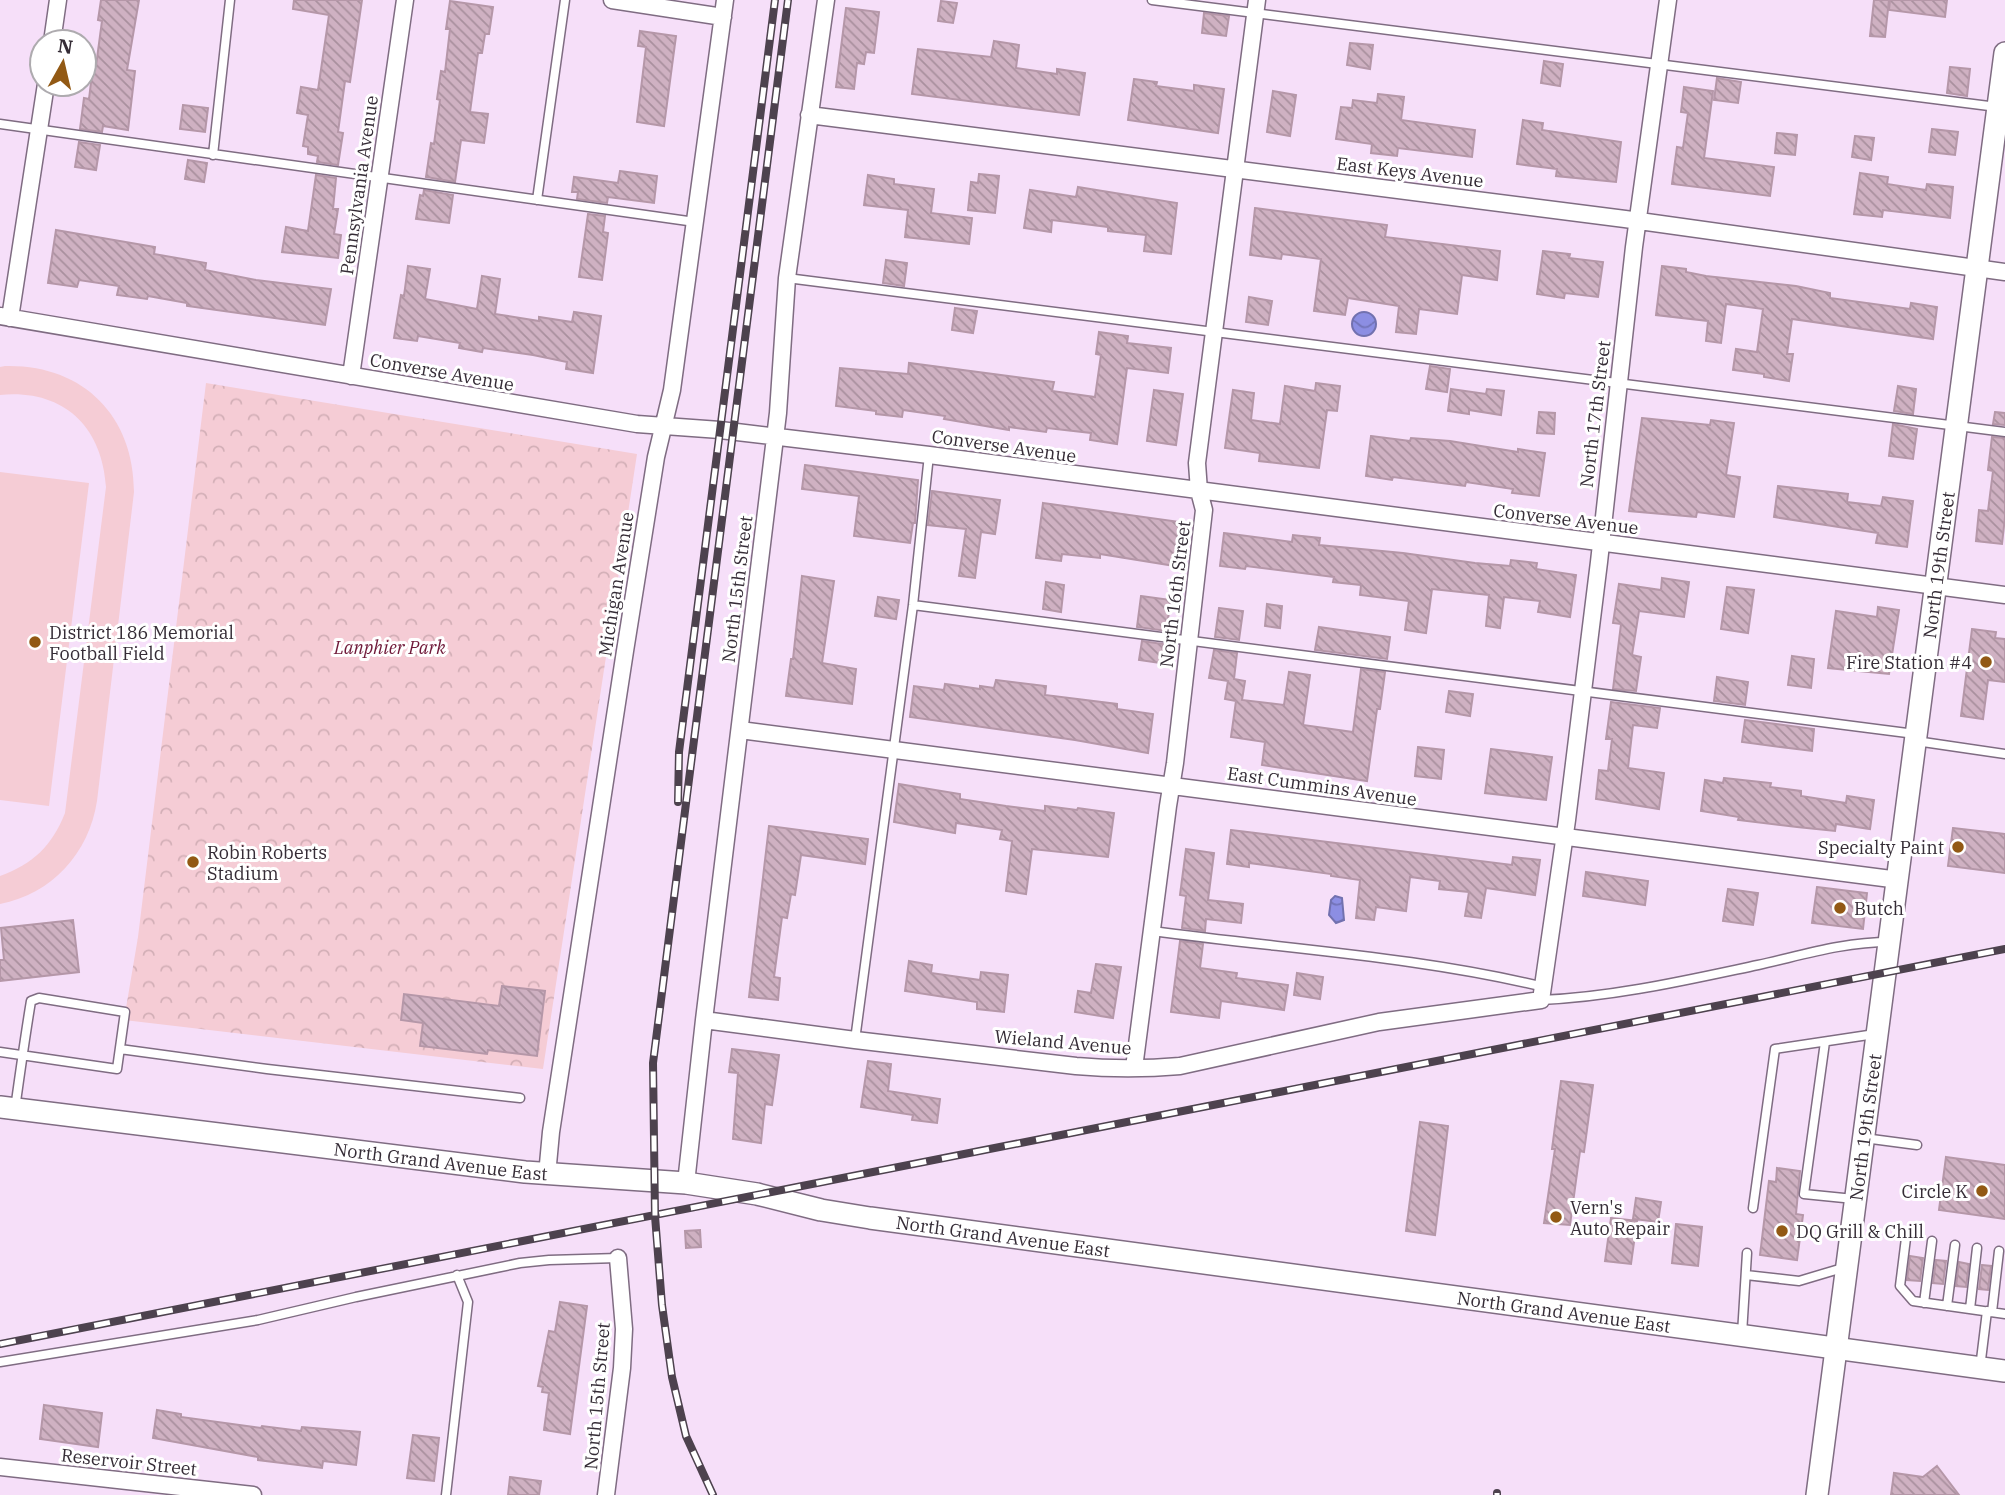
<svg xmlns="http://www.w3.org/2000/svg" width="2005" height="1495" viewBox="0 0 2005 1495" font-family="'IBM Plex Serif',serif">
  <defs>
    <pattern id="park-crowns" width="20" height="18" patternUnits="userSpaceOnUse" patternTransform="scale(1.75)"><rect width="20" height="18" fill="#f5ccd5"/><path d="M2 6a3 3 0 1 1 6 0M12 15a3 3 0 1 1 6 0" fill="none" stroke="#d3afb7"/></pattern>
    <pattern id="water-waves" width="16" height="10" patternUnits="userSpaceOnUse" patternTransform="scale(1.75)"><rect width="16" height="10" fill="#8c8ee3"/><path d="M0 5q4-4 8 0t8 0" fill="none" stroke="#7374b9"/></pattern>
    <pattern id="building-back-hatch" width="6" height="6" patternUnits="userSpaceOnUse" patternTransform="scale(1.75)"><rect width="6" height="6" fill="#cfb1c2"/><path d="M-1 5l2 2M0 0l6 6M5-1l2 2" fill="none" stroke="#a9909e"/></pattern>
  </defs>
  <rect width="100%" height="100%" fill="#f6dff9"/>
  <path fill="#f5ccd5" d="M5,366C82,364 134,415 134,492L97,801C89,853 52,894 0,904V876C33,864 52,846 65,813L106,487C102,425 62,389 0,395V367Z
    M0,472L89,483L49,806L0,800Z"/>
  <path fill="url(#park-crowns)" d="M206,383L637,454L543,1069L124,1020L138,937Z"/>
  <path fill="url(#water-waves)" stroke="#7271af" stroke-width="2" d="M1352 324a12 12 0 1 1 24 0a12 12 0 1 1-24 0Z
    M1335,896L1342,898L1344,920L1336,923L1329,915L1331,900Z"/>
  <path fill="url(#building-back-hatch)" stroke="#b597a8" stroke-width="2" d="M101,0H139L127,70L135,71L128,130L103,126L102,132L80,129L84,98L89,99L93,66H96L102,21L98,20Z
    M294,0H362L350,82L345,81L338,132L343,133L338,165L317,162L318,156L308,154V147L303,146L308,115L297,113L301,87L318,90L329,15L293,9Z
    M1874,0H1889L1885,37L1870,36Z
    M1890,0H1947L1945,17L1889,10Z
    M450,1L493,7L489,34H485L482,53H478L470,112L488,114L484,143L461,140L455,182L426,177L431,143L434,144L440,100L437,99L441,71L445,72L450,29H446Z
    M941,1L957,3L953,23L938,21Z
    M846,8L879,12L874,53L866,52L864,64L857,63L854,89L836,87Z
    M1204,13L1229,16L1226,36L1202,33Z
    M640,31L676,36L664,126L637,122L646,47L638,46Z
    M994,41L1019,45L1016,68L1057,74V69L1085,73L1079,115L912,94L918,49L991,57Z
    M1350,43L1373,45L1370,69L1347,65Z
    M1544,61L1563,64L1560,86L1541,83Z
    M1950,67L1970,69L1967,96L1947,93Z
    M1717,78L1741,82L1738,103L1714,100Z
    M1134,79L1157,82L1156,86L1194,91V85L1224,89L1218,133L1128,120Z
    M1684,87L1713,91L1704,158L1774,167L1770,196L1672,184L1677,147L1683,148L1688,113L1681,112Z
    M1273,91L1296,95L1290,136L1267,132Z
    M1378,94L1404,97L1401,120L1475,130L1472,157L1398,148L1397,156L1371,153L1372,144L1336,139L1341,107L1352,108L1353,100L1377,103Z
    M183,105L208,108L205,132L180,129Z
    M1523,120L1543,123L1542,130L1621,142L1616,182L1556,176L1557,169L1517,164Z
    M1932,129L1958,132L1955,155L1929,152Z
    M1777,133L1797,135L1795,155L1775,153Z
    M1855,136L1874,138L1871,160L1852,157Z
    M79,142L100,145L96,170L75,167Z
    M188,160L207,163L204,182L185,179Z
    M620,171L657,176L654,203L608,197L607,203L577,199L578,192H572L574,177L618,183Z
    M1860,173L1888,177L1887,184L1926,190L1927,184L1953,187L1950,218L1883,210L1882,217L1854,214Z
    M979,174L999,176L995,213L968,210L971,182L978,183Z
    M316,175L336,178L333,209H338L334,234L341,235L338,258L282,252L286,227L308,231Z
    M868,175L894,179V184L934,189L931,213L972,218L969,244L905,237L908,210L864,205Z
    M1078,187L1177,203L1171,254L1144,251L1146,235L1108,231V227L1052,220L1051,232L1024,228L1030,190L1076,197Z
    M424,190L453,195L449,223L416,219L420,195L423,196Z
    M1255,208L1387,225L1385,237L1500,251L1497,280L1462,275L1457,314L1419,309L1416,334L1396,332L1399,306L1348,298L1345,315L1314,311L1321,259L1282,254L1281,259L1250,255Z
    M588,214L605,216L603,232L608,233L602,280L579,277Z
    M56,230L155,247L154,254L206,263L205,270L256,280L331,289L325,325L187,306V303L148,296L147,299L117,295L119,286L79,280L77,287L48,283Z
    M1543,251L1570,254L1569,258L1603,262L1598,297L1565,293L1564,298L1537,294Z
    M886,260L907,263L904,286L883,283Z
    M408,266L430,269L425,299L477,309L482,276L500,279L495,314L539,321V317L572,322L574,312L601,316L593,373L566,369L567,362L533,355L483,348L482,352L459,348L460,343L418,336L417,341L394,338L401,295L404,296Z
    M1662,266L1686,269V272L1706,276L1796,286L1830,293V298L1910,309L1911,303L1937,307L1933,339L1792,319L1787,354H1793L1789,381L1764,377V374L1733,370L1736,349L1757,352L1763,309L1726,304L1721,343L1706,341L1708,321L1656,315Z
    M1249,297L1272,301L1268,325L1246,322Z
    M955,308L977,311L973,333L952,330Z
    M1099,332L1128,336L1127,343L1171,348L1168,373L1127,368L1117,444L1090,440L1091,433L1047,428L1046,432L1009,427V430L944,419L945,416L903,410L902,417L876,414V411L836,406L840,368L908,374L909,363L1054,382L1052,391L1095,397L1101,355L1096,354Z
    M1430,366L1450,369L1447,392L1426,389Z
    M1316,383L1340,386L1337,411L1327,410L1319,468L1259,461L1260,453L1225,448L1233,390L1254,393L1251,420L1280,424L1285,386L1315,391Z
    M1898,386L1916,389L1913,414L1894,411Z
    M1451,389L1486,394L1487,389L1504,391L1501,415L1469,410V414L1448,411Z
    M1154,390L1183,394L1176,445L1147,441Z
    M1539,412L1555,413L1554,434L1537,433Z
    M1995,412L2005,413V425L1993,424Z
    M1642,418L1710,425L1711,420L1734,423L1726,475L1740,477L1734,517L1697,512L1696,517L1629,511Z
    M1893,424L1917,429L1913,459L1889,456Z
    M1371,436L1410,441L1411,438L1450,441L1518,452V449L1545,453L1539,496L1512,493L1513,489L1466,482L1465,486L1393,477L1392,480L1366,476Z
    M1992,437L2005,438V517L2002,544L1976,541L1979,510L1988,511L1993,471L1988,470Z
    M805,465L918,480L915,523H913L910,543L854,536L859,496L802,489Z
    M1778,486L1848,494L1847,502L1881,506L1883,497L1913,501L1907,547L1876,543L1878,533L1774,517Z
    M932,491L1000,500L995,534L981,532L975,578L959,576L966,529L928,525Z
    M1043,503L1180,522L1175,566L1100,554V558L1062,554L1061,561L1036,558Z
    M1224,533L1292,542L1293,535L1320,538L1319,545L1403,553L1475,563L1510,566L1511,560L1537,563L1536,569L1576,575L1570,617L1538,612L1540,601L1504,597L1500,628L1486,626L1489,595L1432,589L1426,633L1405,630L1409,601L1360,595L1361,585L1333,582L1334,577L1246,566L1245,569L1220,566Z
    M802,576L834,581L822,663L856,669L852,704L786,696L791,659H793Z
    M1662,578L1689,582L1684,617L1639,611L1632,655L1641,657L1636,691L1613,689L1621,624L1613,623L1619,584L1661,590Z
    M1046,582L1064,585L1061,612L1043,609Z
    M1727,587L1754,590L1748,633L1721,629Z
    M1141,596L1171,600L1166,631L1137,627Z
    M878,597L899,600L896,619L875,616Z
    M1267,604L1282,606L1280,628L1265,626Z
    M1878,607L1899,610L1889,674L1828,668L1836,611L1877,617Z
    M1219,608L1243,611L1239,640L1215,637Z
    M1319,627L1390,637L1387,659L1315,650Z
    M1972,629L1996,632L1995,638L2005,639V682L1988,680L1983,719L1961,716Z
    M1142,641L1163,644L1161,663L1139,660Z
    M1214,650L1237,653L1234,679L1245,681L1242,700L1284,705L1289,672L1310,675L1303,725L1353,732L1361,669L1385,672L1380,709H1377L1367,781L1262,765L1265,742L1231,737L1236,701L1225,699L1228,681L1209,678Z
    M1792,656L1814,659L1811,688L1788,685Z
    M1717,677L1748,682L1745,705L1714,701Z
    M996,680L1046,686L1045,695L1117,704V709L1153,714L1148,753L1075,740L910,717L914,686L944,690L945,684L980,689V686L994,688Z
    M1449,691L1473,694L1470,716L1446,712Z
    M1611,702L1660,708L1657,728L1633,725L1628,768L1664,773L1659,809L1596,799L1599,770L1608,771L1612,739H1606Z
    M1745,720L1814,729L1812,751L1742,742Z
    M1418,747L1444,750L1441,779L1415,776Z
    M1491,749L1552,757L1546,800L1485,793Z
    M1724,778L1771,783L1770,787L1801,791V796L1846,803L1847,796L1874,800L1870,829L1836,824L1835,831L1797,827L1738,820L1739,817L1701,811L1705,780L1723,783Z
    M899,784L960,794V799L1006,806L1045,811V806L1077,810L1078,808L1114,813L1108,857L1032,849L1026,894L1006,891L1012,841L1000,839L1002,830L956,823L955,833L894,822Z
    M769,826L868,839L865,864L801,855L795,895L791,894L787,918L782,917L774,977L780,978L778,1000L749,997Z
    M1953,828L2005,834V873L1948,866Z
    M1231,830L1512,865L1513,857L1540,860L1535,895L1486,888L1481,918L1465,916L1469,892L1439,889L1440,881L1410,877L1406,911L1376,907L1374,920L1356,918L1360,880L1331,876V874L1249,863V867L1227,864Z
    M1186,849L1214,853L1208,900L1243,904L1241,923L1206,919L1205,931L1182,928L1186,896L1180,895Z
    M1586,872L1648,881L1645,905L1583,896Z
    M1817,887L1867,893L1863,929L1812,923Z
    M1728,889L1758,893L1753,925L1723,921Z
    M73,920L79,972L0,981V960H4L1,928Z
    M1180,941L1203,944L1200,968L1237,973L1236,978L1288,985L1284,1010L1221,1001L1219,1018L1171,1012Z
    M909,961L932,965L931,973L980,980L981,972L1008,975L1004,1012L977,1009V1002L905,991Z
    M1096,964L1121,967L1113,1018L1075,1012L1078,991L1091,993Z
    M1297,973L1323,977L1320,999L1294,995Z
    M502,986L545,991L537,1056L488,1050L487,1054L420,1046L423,1023L401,1020L404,994L499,1006Z
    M732,1049L779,1055L772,1105L765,1104L761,1143L733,1139L738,1073L729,1072Z
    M868,1061L891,1064L888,1091L940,1099L937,1123L912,1120L913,1115L861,1107Z
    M1561,1081L1593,1085L1584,1152L1580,1151L1570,1225L1544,1223L1555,1149H1552Z
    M1420,1122L1448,1126L1435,1235L1406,1231Z
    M1946,1157L2005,1165V1219L1939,1210Z
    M1777,1168L1800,1171L1796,1214L1803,1215L1797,1260L1760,1255L1769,1181L1776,1182Z
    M1636,1198L1661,1202L1658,1222L1633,1219Z
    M1611,1218L1637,1221L1631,1264L1605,1261Z
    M1676,1224L1702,1227L1698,1266L1672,1263Z
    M700,1230L701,1247L686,1248L685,1231Z
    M1910,1256L1923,1258L1920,1281L1907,1280Z
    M1936,1260L1946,1261L1943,1284L1933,1283Z
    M1959,1262L1969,1264L1966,1287L1956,1286Z
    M1982,1265L1991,1266L1988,1290L1979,1289Z
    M560,1302L587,1306L570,1434L544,1430L549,1393L542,1392L543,1387L538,1386L549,1331L555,1332Z
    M44,1405L102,1413L98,1447L40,1439Z
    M157,1410L181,1414V1417L261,1428L262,1426L301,1431L302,1427L360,1432L356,1465L323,1461L322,1468L258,1460V1457L153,1438Z
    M413,1435L439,1438L434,1481L407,1478Z
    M1937,1466L1959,1495H1891L1894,1473L1923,1477Z
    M510,1477L541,1481L539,1495H508Z"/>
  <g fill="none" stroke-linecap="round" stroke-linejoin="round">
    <g stroke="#7f6c82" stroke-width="11">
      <path id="service" d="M1152,0L1997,107
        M0,124L695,222
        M213,155L230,0
        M537,200L565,0
        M787,278L2005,432
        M913,605L1915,734
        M1916,741L2005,754
        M1153,931C1283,949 1416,956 1544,987
        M1541,1000C1614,997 1687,980 1758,965C1803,955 1843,942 1890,942
        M855,1040L913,605L929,455
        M1825,1042L1804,1194L1854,1199
        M120,1049L267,1069L520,1098
        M0,1052L117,1069L125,1012L39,998L31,1001C25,1037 20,1073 15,1109
        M1864,1138L1917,1145
        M1753,1208L1775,1049L1875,1034
        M1906,1238L1900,1286L1913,1301L2005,1314
        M1746,1275L1799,1281L1846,1267
        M1924,1303L1932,1241
        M1947,1306L1955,1245
        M1970,1309L1977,1248
        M1992,1312L1999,1251
        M1742,1334L1747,1253
        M0,1362L258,1320L356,1297L520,1263L549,1260L618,1258
        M1980,1368L1987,1311
        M446,1495L468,1302L457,1275"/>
    </g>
    <g stroke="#7f6c82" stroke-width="19">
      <path id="minor" d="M612,0L723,17
        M52,42L58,0
        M809,115L1625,219L2005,272
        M0,316L637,424L720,430L929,455L2005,595
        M10,318L46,84
        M351,376L405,0
        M740,730L1899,880
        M704,1020L855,1040L1076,1066C1111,1069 1145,1069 1180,1066L1379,1022L1541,1000L1567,820L1599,562L1634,247L1668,0
        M1134,1068L1168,806L1175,763L1204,510L1199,491L1197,463L1257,0
        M547,1175L551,1132L625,651L656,457L672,390L725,0
        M686,1183L704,1020L778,413L787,278L826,0
        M0,1467L253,1495
        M606,1495L622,1368L624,1329L618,1258"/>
    </g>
    <g stroke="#7f6c82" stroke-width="24">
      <g id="tertiary">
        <path id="s1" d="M0,1107L525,1172L686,1183L757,1194L821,1210L870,1218L2005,1371"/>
        <path id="s2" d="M1817,1495L2005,53"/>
      </g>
    </g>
    <use href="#service" stroke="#fff" stroke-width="8"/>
    <use href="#minor" stroke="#fff" stroke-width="16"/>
    <use href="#tertiary" stroke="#fff" stroke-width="21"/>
    <g stroke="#4d424e" stroke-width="8">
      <path id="rail" d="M678,802L679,752L775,0
        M0,1344L2005,949
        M713,1495L686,1436L672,1377L662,1305L655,1216L653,1063L788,0
        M1497,1495V1493"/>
    </g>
    <use href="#rail" stroke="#fff" stroke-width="5" stroke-dasharray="16" stroke-linecap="butt"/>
  </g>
  <g fill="#925914" stroke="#fff" stroke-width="2.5">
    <circle cx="35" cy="642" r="7"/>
    <circle cx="1986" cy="662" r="7"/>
    <circle cx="1958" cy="847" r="7"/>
    <circle cx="193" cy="862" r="7"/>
    <circle cx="1840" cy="908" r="7"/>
    <circle cx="1982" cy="1191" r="7"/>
    <circle cx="1556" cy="1217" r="7"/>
    <circle cx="1782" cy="1231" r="7"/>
  </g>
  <g text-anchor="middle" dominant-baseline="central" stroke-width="6" stroke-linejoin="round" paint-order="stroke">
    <g font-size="18" fill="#352c36" stroke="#fff">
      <text transform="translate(1410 172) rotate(7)">East Keys Avenue</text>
      <text transform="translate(359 185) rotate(-82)">Pennsylvania Avenue</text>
      <text transform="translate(442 372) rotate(10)">Converse Avenue</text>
      <text transform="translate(1595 414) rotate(-83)">North 17th Street</text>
      <text transform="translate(1004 446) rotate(8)">Converse Avenue</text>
      <text transform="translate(1566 519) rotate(7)">Converse Avenue</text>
      <text stroke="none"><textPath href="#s2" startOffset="938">North 19th Street</textPath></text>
      <text transform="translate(616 584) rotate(-81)">Michigan Avenue</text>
      <text transform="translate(737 589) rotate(-83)">North 15th Street</text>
      <text transform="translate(1175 594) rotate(-83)">North 16th Street</text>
      <text transform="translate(1322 786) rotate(8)">East Cummins Avenue</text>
      <text transform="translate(1063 1042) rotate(5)">Wieland Avenue</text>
      <text stroke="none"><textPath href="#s2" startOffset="371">North 19th Street</textPath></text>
      <text stroke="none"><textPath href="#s1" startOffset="444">North Grand Avenue East</textPath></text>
      <text stroke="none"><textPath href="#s1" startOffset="1012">North Grand Avenue East</textPath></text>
      <text stroke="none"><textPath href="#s1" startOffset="1578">North Grand Avenue East</textPath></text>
      <text transform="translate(597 1396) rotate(-85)">North 15th Street</text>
      <text transform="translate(129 1462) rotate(6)">Reservoir Street</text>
    </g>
    <g font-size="18" fill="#352c36" stroke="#fff" text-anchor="start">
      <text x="49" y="632">District 186 Memorial<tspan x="49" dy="21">Football Field</tspan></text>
      <text x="1972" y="662" text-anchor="end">Fire Station #4</text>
      <text x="1944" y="847" text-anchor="end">Specialty Paint</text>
      <text x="207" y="852">Robin Roberts<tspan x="207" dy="21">Stadium</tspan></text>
      <text x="1854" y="908">Butch</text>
      <text x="1968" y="1191" text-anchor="end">Circle K</text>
      <text x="1570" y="1207">Vern's<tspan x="1570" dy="21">Auto Repair</tspan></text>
      <text x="1796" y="1231">DQ Grill &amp; Chill</text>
    </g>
    <g font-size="18" font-style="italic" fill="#6f1838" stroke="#fff">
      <text x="390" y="647">Lanphier Park</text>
    </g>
  </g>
  <g transform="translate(63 63) rotate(8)"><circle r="33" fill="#ffffff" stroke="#aeabaf" stroke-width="2"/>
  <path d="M0-5L12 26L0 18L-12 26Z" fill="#925914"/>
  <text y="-10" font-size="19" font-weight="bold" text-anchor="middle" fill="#352c36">N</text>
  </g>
</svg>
